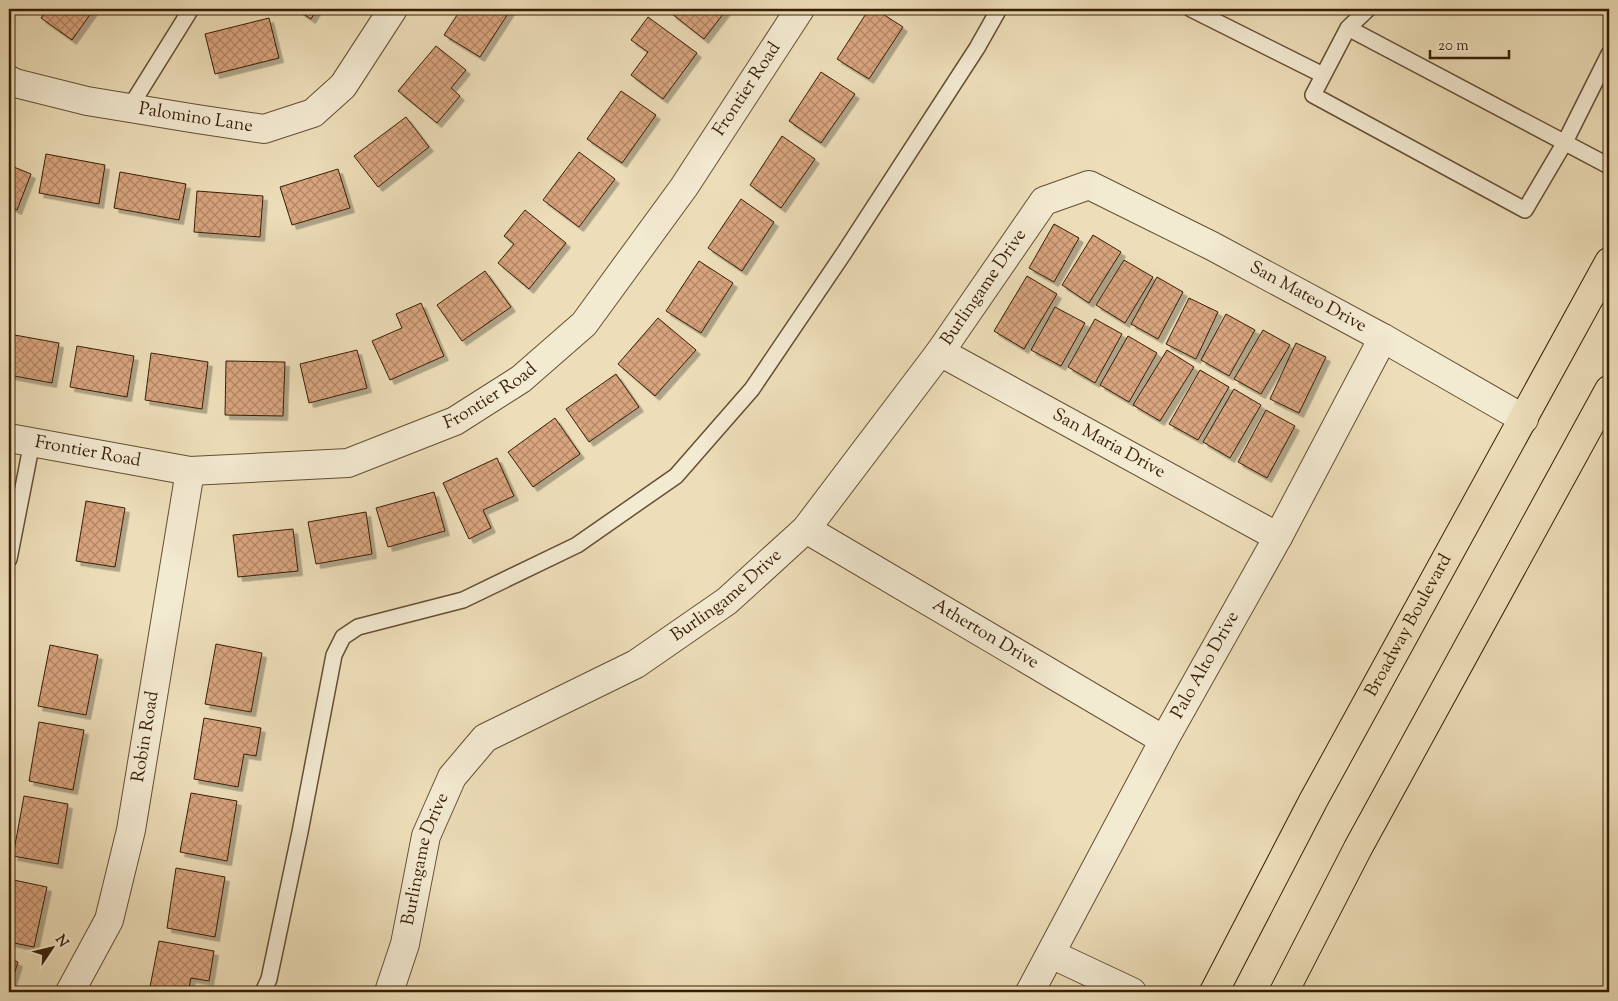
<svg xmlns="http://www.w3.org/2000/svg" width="1618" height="1001" viewBox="0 0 1618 1001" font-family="'Sorts Mill Goudy',serif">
  <defs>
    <pattern id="building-cross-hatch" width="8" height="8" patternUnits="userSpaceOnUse" patternTransform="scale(1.25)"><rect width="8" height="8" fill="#d9a57f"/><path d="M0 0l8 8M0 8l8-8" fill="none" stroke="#b18666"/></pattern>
    <filter id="shadow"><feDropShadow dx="4.5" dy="4.5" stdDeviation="0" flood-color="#0004"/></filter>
  </defs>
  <rect width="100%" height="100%" fill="#eddeb9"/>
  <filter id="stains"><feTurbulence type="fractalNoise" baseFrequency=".004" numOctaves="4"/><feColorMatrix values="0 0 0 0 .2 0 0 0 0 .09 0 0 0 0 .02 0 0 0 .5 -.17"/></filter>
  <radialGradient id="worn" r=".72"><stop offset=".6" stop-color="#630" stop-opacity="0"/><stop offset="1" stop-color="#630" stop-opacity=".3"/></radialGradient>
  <path fill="url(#building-cross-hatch)" stroke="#381e05" filter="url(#shadow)" d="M47,9H94L72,40L41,18Z
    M296,9H317L311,19Z
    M461,9H511L480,57L444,35Z
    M676,9H727L704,39L672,14Z
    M869,9H875L903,27L869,79L837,59Z
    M648,17L697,53L663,99L631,75L648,52L631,40Z
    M269,18L279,58L215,74L205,34Z
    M436,46L466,70L451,88L460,96L437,123L398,91Z
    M821,72L855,94L821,143L789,121Z
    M621,91L656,115L622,163L587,139Z
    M406,117L429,147L378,187L354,156Z
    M782,136L815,159L781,208L750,185Z
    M579,152L615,179L579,227L543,200Z
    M46,154L105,165L99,204L39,193Z
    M9,165L31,174L17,210L9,206Z
    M338,169L350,208L292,225L280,187Z
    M120,172L186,184L179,220L114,208Z
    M197,191L263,196L260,237L194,232Z
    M741,199L774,222L742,271L708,248Z
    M525,210L566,243L529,289L498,263L514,244L504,236Z
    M1054,224L1079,238L1054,282L1029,268Z
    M1093,235L1121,252L1089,303L1062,285Z
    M1124,260L1153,277L1125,323L1096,305Z
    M699,261L733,283L701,333L666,311Z
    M485,271L511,307L462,341L437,305Z
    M1027,276L1057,294L1024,349L994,331Z
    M1157,277L1183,292L1158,339L1131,324Z
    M1189,298L1218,312L1196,359L1166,344Z
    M421,303L444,356L390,380L372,341L402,328L396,314Z
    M1055,307L1085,323L1061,366L1031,350Z
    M1226,314L1255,330L1229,376L1201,360Z
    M658,318L696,350L655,396L618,364Z
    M1095,319L1122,334L1095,383L1068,367Z
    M1263,330L1290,345L1261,394L1234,379Z
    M9,334L59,343L52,383L9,375Z
    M1128,336L1157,353L1129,402L1100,385Z
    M1296,343L1326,357L1299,413L1270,399Z
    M77,346L134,356L127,397L70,387Z
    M357,350L367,388L309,403L300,364Z
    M1167,350L1194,367L1160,421L1133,405Z
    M151,353L208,362L202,409L145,400Z
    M226,361L285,362L283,416L225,415Z
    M1200,370L1229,387L1198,440L1169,424Z
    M616,374L639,407L589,442L566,409Z
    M1234,389L1261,405L1230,458L1203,442Z
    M1266,410L1295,426L1267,478L1238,462Z
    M555,418L580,454L533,487L508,452Z
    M497,458L514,496L483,510L491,528L469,539L443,483Z
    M434,492L445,531L388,547L376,508Z
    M86,501L125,508L115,567L76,561Z
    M366,512L372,554L316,564L308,522Z
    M293,529L298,571L238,577L233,535Z
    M216,644L262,653L251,712L205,704Z
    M50,645L98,655L86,715L38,706Z
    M204,718L261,728L256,756L244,754L238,787L194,779Z
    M39,722L84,730L73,790L29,781Z
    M191,793L237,801L227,861L180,852Z
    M24,796L68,804L58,864L13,856Z
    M176,868L225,877L215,937L167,928Z
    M9,879L47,887L34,947L9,942Z
    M159,941L214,951L209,981L191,978L188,992H149Z
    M9,958L18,962L9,991Z"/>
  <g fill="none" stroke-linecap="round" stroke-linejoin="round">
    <g stroke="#654e32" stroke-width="18">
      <path id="service" d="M1191,9L1323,75
        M1368,9L1348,28L1313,95L1525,210L1565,142L1609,54
        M1348,28L1609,166
        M130,107L191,9
        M9,559L32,442
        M263,992L269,979L300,832L334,655L343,637L358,627L463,600L577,545L676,476L752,389L844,253L977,48L999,9"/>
    </g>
    <g stroke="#654e32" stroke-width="30">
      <g id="minor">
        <path id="s1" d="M9,80L15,83L87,101L197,119L264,129L313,113L343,86L393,9"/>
        <path id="s2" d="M940,352L1278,537"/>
        <path id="s3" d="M9,438L190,471L348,463L455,421L521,379L584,324L684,187L800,9"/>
        <path id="s4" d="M806,529L1164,740"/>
        <path d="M1051,954L1132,992"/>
        <path id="s5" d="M70,992L109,920L131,830L190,471"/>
        <path id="s6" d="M389,992L405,944L426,836L452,777L485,738L636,664L727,601L806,529L940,352L1044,201L1089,185L1212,246L1383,338L1524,419"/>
        <path id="s7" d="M1030,992L1164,740L1278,537L1383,338"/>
      </g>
    </g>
    <g stroke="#381e05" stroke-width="30">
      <g id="primary">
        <path id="s8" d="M1214,992L1313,801L1609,262"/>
        <path d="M1284,992L1358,848L1609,390"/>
      </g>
    </g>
    <use href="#service" stroke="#f3ead2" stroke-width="15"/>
    <use href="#minor" stroke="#f3ead2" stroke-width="28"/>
    <use href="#primary" stroke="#eddeb9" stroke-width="28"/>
  </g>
  <g text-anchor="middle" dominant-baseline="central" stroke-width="4" stroke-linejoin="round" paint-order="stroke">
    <g font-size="18" fill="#381e05" stroke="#f3ead2">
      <text stroke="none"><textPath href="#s3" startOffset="905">Frontier Road</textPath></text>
      <text stroke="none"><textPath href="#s1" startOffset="191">Palomino Lane</textPath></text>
      <text stroke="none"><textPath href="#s6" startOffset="962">Burlingame Drive</textPath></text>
      <text stroke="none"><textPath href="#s6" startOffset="1361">San Mateo Drive</textPath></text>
      <text stroke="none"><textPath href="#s3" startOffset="500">Frontier Road</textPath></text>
      <text stroke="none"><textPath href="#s2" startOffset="192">San Maria Drive</textPath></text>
      <text stroke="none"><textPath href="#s3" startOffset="80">Frontier Road</textPath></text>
      <text stroke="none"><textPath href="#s6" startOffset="558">Burlingame Drive</textPath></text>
      <text stroke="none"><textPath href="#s8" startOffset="415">Broadway Boulevard</textPath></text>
      <text stroke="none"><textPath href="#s4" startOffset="208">Atherton Drive</textPath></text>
      <text stroke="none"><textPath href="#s7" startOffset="371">Palo Alto Drive</textPath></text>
      <text stroke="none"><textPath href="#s5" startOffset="269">Robin Road</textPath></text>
      <text stroke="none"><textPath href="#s6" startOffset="138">Burlingame Drive</textPath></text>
    </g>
  </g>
  <rect width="1618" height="1001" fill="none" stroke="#eddeb9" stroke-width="30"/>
  <rect x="10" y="10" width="1598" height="981" fill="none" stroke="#381e05" stroke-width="2.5"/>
  <rect x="15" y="15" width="1588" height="971" fill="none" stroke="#381e05"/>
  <g transform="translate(52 948) rotate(55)" stroke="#f3ead2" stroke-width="4" paint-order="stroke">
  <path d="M0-4L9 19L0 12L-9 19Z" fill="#381e05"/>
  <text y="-8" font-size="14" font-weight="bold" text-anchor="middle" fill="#381e05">N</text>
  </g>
  <path d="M1430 50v8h79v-8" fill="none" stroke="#381e05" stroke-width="2.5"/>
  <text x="1438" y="50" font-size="15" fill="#381e05" stroke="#f3ead2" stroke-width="4" paint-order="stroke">20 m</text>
  <rect width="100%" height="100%" filter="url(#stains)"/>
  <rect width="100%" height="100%" fill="url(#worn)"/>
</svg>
